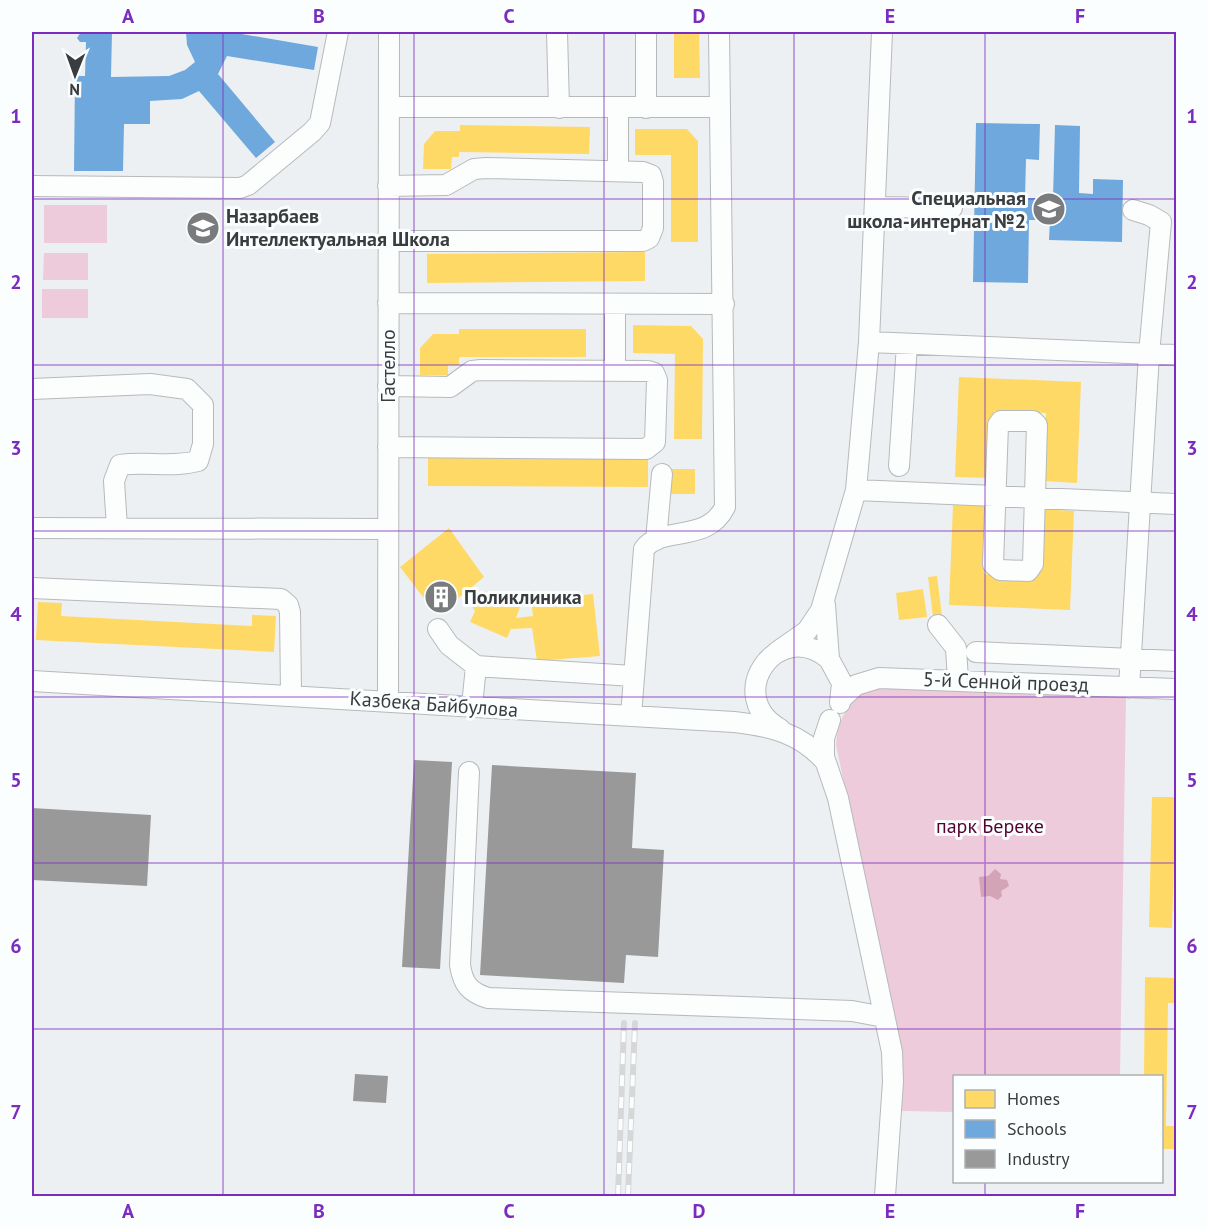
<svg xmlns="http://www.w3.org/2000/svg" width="1208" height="1228" viewBox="0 0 1208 1228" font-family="'PT Sans',sans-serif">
  <rect width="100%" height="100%" fill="#edf0f2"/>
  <path fill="#eecbda" d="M44,205H107V243H44Z
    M44,253H88V280H43Z
    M42,289H88V318H42Z
    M875,685L1126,697L1120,1076H954V1112L902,1111L903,1061L836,745C838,716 850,700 875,685Z"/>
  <path fill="#d2a4b6" d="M995,869L1001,874L1000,879L1007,880L1009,886L1001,891L1002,896L998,900L990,896L981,897L979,877L988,876Z"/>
  <path fill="#ffd966" d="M674,32H699L700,78H674Z
    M460,125L590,127L589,154L459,152V157H452L451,169H423L424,144L435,131H460Z
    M635,129H687L698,141V242H671V155H635Z
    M645,252V281L427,283V254Z
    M633,325L691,326L703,339L702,439H674L675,354L633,353Z
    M459,329H586V357H459V365H448V375H420V348L433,334H459Z
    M959,377L1081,382L1077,483L1043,481L1046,413L994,411L991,478L955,477Z
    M428,458L648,459V487L428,486Z
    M671,469H695V494H671Z
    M953,505L987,506L984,574L1036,576L1039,509L1074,511L1070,610L949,605Z
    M449,528L484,577L472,587L481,599L485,591L520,607L516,618L533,616L531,600L593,594L600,656L537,661L532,628L511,629L507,638L470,622L475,611L464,594L436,614L400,567Z
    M937,576L942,616L933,617L928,577Z
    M923,589L927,617L899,620L896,593Z
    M38,602L62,603L61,616L252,626V615L276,616L274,652L36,640Z
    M1152,797H1176L1172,928L1149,927Z
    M1145,977L1176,978V1003H1168L1166,1126H1176V1149H1162V1076H1144Z"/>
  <path fill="#6fa8dc" d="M81,32H112L111,77L169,76L185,70L195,62L187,45L186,32H230L318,47L314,70L227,56L218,74L275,142L256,158L199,91L182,99L150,101V124H124L123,171H74L75,76H85L86,42H80L77,38Z
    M976,123L1040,124L1039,160L1026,159L1025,198H1053L1055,125L1080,126L1079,193L1093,194V179L1123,180L1122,242L1049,240L1050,220H1029L1028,283L973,282Z"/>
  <path fill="#999" d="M414,760L452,762L440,969L402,967Z
    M492,765L636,773L632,848L664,850L658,957L626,955L624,983L480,975Z
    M32,808L151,815L147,886L32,880Z
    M355,1074L388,1076L386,1103L353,1101Z"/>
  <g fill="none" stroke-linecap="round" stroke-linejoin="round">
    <g stroke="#b7baba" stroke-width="22">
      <path id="minor" d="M557,32L559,108
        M646,32V108
        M389,107H720
        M618,107V171
        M32,186L240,188L248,185L312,132L320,123L338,32
        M877,207L952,208
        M1133,210L1149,215L1161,222L1149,354
        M388,241H643L649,238L653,228V182L651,175L643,172L486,168L474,169L446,185L388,186
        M388,303L724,304
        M615,304V371
        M869,342L1176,355
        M32,389L150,384L187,389L203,405V444L198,461C172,468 146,461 120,465L114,481L117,528
        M1001,421H1033L1037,425L1033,564L1028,571L1000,570L993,564L998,425Z
        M388,447L646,449L655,442L657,380L654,373L648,371L481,370L472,371L450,387L388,386
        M899,466L907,344
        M856,490L1176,504
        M32,528L388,529
        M656,540L662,474
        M32,588L281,599L288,605L290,612L291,694
        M825,605L829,659L842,683L840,703
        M938,625L956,648L958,680
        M438,629L449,645L476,666
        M777,652L807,631L821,610L856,490L869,342L882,32
        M976,652L1176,661
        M32,681L734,722C770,726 800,733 825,761
        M1129,688L1149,354
        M842,698L856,685L879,678L1176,689
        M388,701L389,32
        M472,706L476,666L633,676
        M631,716L644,549C661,525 707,544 725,507L719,32
        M830,720L824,738V757L838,798L892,1052L893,1082L885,1196
        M780,729C722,696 778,616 829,659
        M469,772L460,965C463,984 469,992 488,998L852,1011L884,1017"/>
    </g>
    <use href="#minor" stroke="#fcfdfd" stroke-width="20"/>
    <g stroke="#d7d7d8" stroke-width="6">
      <path id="rail" d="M618,1196L624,1023
        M628,1196L635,1023"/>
    </g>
    <use href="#rail" stroke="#fbfeff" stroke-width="4" stroke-dasharray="11" stroke-linecap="butt"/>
  </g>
  <path fill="none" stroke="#7b2cbf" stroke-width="1.5" stroke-opacity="0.55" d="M223,32V1196M414,32V1196M604,32V1196M794,32V1196M985,32V1076M32,199H1176M32,365H1176M32,531H1176M32,697H1176M32,863H1176M32,1029H1176M985,1182V1196"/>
  <defs>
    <g id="school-disc" transform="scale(1.725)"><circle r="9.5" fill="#797b7c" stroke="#fbfeff"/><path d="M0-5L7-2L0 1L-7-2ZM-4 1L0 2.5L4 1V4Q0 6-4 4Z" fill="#fff"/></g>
    <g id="building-disc" transform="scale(1.725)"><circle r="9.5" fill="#797b7c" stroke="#fbfeff"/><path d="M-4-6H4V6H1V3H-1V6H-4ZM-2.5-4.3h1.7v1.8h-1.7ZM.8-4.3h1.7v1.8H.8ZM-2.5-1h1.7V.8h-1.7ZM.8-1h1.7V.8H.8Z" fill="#fff"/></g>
  </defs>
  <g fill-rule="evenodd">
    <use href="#school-disc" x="1049" y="209"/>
    <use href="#school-disc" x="203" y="228"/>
    <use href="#building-disc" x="441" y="597"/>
  </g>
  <g text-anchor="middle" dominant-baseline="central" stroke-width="6" stroke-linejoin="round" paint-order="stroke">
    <g font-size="20" font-weight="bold" fill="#3a3c3d" stroke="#fbfeff" text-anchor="start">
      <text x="1026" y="198" text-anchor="end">Специальная<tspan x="1026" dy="23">школа-интернат №2</tspan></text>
      <text x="226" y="216">Назарбаев<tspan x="226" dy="23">Интеллектуальная Школа</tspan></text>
      <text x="464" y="597">Поликлиника</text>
    </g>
    <g font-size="20" fill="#3a3c3d" stroke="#fbfeff">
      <text transform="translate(388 366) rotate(-90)">Гастелло</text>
      <text transform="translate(1006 682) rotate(2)">5-й Сенной проезд</text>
      <text transform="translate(434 704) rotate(4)">Казбека Байбулова</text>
    </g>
    <g font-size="20" fill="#540130" stroke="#fbfeff">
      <text x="990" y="826">парк Береке</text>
    </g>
  </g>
  <rect width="1208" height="1228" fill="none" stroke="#fbfeff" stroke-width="66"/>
  <rect x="953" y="1075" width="210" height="108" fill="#fbfeff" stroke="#aeb0b1" stroke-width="1.5"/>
  <rect x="965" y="1090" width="30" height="18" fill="#ffd966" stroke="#aeb0b1" stroke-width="1.5"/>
  <text x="1007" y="1105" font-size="18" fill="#3a3c3d">Homes</text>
  <rect x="965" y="1120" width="30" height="18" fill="#6fa8dc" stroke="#aeb0b1" stroke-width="1.5"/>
  <text x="1007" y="1135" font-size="18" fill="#3a3c3d">Schools</text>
  <rect x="965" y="1150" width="30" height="18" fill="#999999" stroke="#aeb0b1" stroke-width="1.5"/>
  <text x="1007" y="1165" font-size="18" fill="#3a3c3d">Industry</text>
  <g transform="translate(75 75) rotate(181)" stroke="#fbfeff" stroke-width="4.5" paint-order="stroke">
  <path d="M0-4.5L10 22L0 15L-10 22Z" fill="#3a3c3d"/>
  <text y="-9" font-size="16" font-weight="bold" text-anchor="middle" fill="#3a3c3d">N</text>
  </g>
  <rect x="33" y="33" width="1142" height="1162" fill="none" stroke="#7b2cbf" stroke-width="2"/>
  <g font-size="20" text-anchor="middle" font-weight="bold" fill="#7b2cbf">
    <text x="128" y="23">A</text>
    <text x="319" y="23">B</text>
    <text x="509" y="23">C</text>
    <text x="699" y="23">D</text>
    <text x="890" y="23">E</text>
    <text x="1080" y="23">F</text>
    <text x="16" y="123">1</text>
    <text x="1192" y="123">1</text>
    <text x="16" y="289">2</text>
    <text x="1192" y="289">2</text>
    <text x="16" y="455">3</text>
    <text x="1192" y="455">3</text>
    <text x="16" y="621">4</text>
    <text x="1192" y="621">4</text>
    <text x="16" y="787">5</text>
    <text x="1192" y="787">5</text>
    <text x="16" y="953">6</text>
    <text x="1192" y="953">6</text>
    <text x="16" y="1119">7</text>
    <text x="1192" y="1119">7</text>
    <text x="128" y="1218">A</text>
    <text x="319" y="1218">B</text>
    <text x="509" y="1218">C</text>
    <text x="699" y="1218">D</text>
    <text x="890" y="1218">E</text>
    <text x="1080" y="1218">F</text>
  </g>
</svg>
